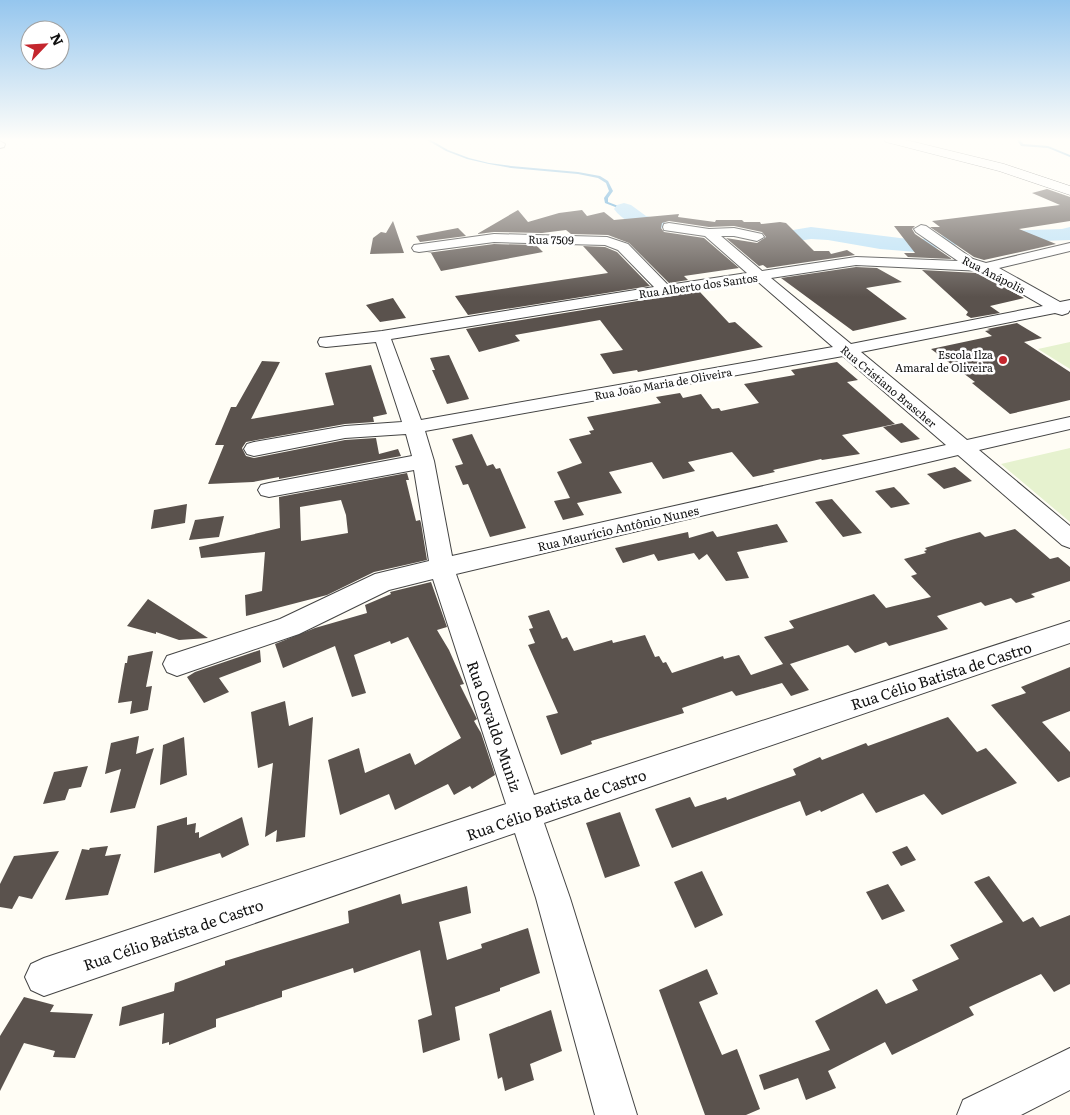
<svg xmlns="http://www.w3.org/2000/svg" width="1070" height="1115" viewBox="0 0 1070 1115" font-family="Literata,serif">
  <rect width="100%" height="100%" fill="#fffdf5"/>
  <path fill="#e6f2cf" d="M1070,342V369L1038,349Z
    M1070,448V522L1001,464Z"/>
  <g fill="none" stroke-linecap="round" stroke-linejoin="round">
    <path fill="#3f96cf" fill-rule="evenodd" d="M427,140H431L448,150L469,158L489,163L511,166L578,172L600,176L608,181L613,191L608,198V202L626,209L623,210L605,203L604,198L609,191L606,183L598,178L578,174L511,168L489,164L467,159L446,151Z
      M1020,140L1023,144L1048,146L1070,155V157L1048,148L1021,146L1017,140Z"/>
    <path fill="#b9e0f7" fill-rule="evenodd" d="M624,203L631,205L646,216L663,220L666,224L663,228C646,232 624,223 614,209L617,205Z
      M811,227L916,240L963,232L1062,229L1070,227V240L963,244L916,252L880,249L828,240L811,239L776,244L769,242L765,238L769,234Z"/>
  </g>
  <path fill="#5a524d" fill-rule="evenodd" d="M1047,189L1070,197V221L1019,229L1056,244L984,260L974,257L930,227H940L932,221L1060,205L1032,193Z
    M518,210L528,222L559,213L582,210L587,216L604,212L614,220L679,214L678,217L715,222L716,220H742L744,222H760L761,224L780,222L786,223L814,251H829L831,254L847,250L855,255L767,268L763,265L759,266L726,238L757,243L766,237L762,232L734,226L709,227L669,221L662,223L661,228L664,232L704,238L739,268L684,276L688,280L669,283L629,243L608,235L571,234L566,230L542,233L494,232L477,234Z
    M393,221L404,253L370,254L373,238L381,232L386,233Z
    M894,226H915L912,229L915,234L952,259L908,257L904,253H915Z
    M458,228L466,236L420,242L416,236Z
    M494,244L536,245L543,252L441,271L431,253H427Z
    M583,246L605,247L617,252L650,286L468,315L455,296L608,273Z
    M856,267L877,268L902,282L866,288L907,319L853,331L781,278Z
    M922,270L977,273L1024,298L990,306L1000,313L971,318L966,315L968,312Z
    M699,291L729,323L735,322L763,347L638,372L637,370L613,374L600,354L623,350L600,320L515,335L520,341L479,352L466,329Z
    M393,298L406,318L380,322L366,305Z
    M1017,323L1042,338L1024,342L1070,372V400L1010,414L972,383L975,382L931,349L992,336L985,331L990,330L987,329Z
    M449,355L469,399L447,404L432,370H435L430,358Z
    M262,361L280,362L251,419L334,405L325,373L371,365L387,414L373,417L374,422L345,424L246,442L242,448L246,456L254,458L345,440L376,438L379,454L398,449L401,456L279,479V477L253,482L208,484L224,445H215L231,407H236Z
    M837,362L858,380L847,382L895,424L842,435L860,454L822,460L821,459L773,470L775,472L753,477L732,452L688,462L695,471L663,479L652,462L609,472L622,493L577,503L584,515L563,520L554,501L570,498L557,472L582,463L569,439L591,434L589,431L594,430L587,417L661,403L656,397L680,393L683,398L701,394L712,409L719,408L721,411L759,403L744,384L795,375L791,370Z
    M902,423L920,439L901,443L883,427Z
    M472,434L487,466L493,464L496,469L500,468L526,528L490,537L468,484L463,485L455,466L463,464L452,439Z
    M955,467L972,481L944,489L927,474Z
    M407,473L409,480H406L416,521L420,520L421,523L427,560L374,572L327,595L246,616L245,595L262,591L265,552L201,558L199,547L280,528L279,497ZM341,500L346,515L348,533L301,541L300,507Z
    M894,487L900,493L910,504L891,508L875,491Z
    M832,499L862,533L843,537L815,502Z
    M187,504L185,523L151,529L154,510Z
    M224,516L219,537L189,540L195,520Z
    M777,524L788,542L737,552L749,578L726,581L707,554L699,560L694,553L658,561L654,554L623,563L615,548L688,532L689,538L713,531L717,537Z
    M1015,529L1050,559L1058,557L1070,567V581L1031,594L1035,597L1016,603L1011,598L985,606L981,602L937,616L948,629L889,646L886,642L855,653L848,645L790,664L809,690L791,696L782,683L736,696L732,691L682,708L684,713L591,741L592,744L561,755L546,716L558,713L528,645L535,643L529,629L533,628L528,616L549,610L562,639L567,637L574,651L612,640L613,643L645,635L655,657L659,656L663,663L666,662L672,673L723,656L724,659L739,655L751,675L783,664L764,637L794,628L789,621L874,594L886,608L931,597L911,576L917,574L904,559L926,553L924,551L927,550L925,548L951,540L980,532L985,537Z
    M431,582L447,627L437,630L449,650L464,684L460,685L477,719L474,721L481,733L495,775L472,789L470,786L454,795L448,784L395,810L389,794L340,815L328,760L359,748L365,773L410,753L415,765L461,738L408,637L391,644L390,641L354,655L366,693L352,697L335,646L283,668L275,644L315,628L367,613L365,605L391,594L390,592Z
    M148,599L208,638L179,640L156,632V634L127,626Z
    M260,650L261,662L219,678L229,692L204,703L187,677L195,672Z
    M153,651L146,687L152,686L148,710L130,714L132,701L118,703L125,663H127L128,656Z
    M1070,667V711L1042,722L1070,752V777L1058,782L991,705L1026,693L1021,687Z
    M285,701L289,726L313,717L305,837L276,842L277,830L265,837L273,763L258,768L251,712Z
    M948,717L977,752L986,748L1017,783L942,815L924,794L876,813L863,793L821,812L820,810L806,816L800,801L672,848L655,809L690,797L695,807L726,797L727,800L796,775L793,769L820,757L822,760L866,743L868,746Z
    M139,736L136,754L154,748L135,808L110,813L121,769L105,774L111,743Z
    M184,737L187,775L160,785L163,745Z
    M88,766L81,787L69,789L65,800L43,804L54,772Z
    M620,812L640,866L605,878L586,823Z
    M187,817V825L196,823L195,833L199,832V838L242,817L249,845L222,858L220,853L154,873L157,826Z
    M108,846L105,856L121,854L108,895L65,900L82,849L89,850L90,848Z
    M907,846L916,860L901,866L892,852Z
    M59,851L32,899L19,896L12,909L0,907V884L14,856Z
    M702,871L723,915L695,928L674,882Z
    M989,876L1023,922L1033,917L1040,927L1070,915V984L1054,992L1041,974L969,1007L974,1015L892,1055L885,1042L828,1071L836,1088L806,1100L798,1078L764,1090L759,1075L830,1050L815,1021L877,989L886,1004L918,990L912,980L959,959L950,945L1003,922L974,882Z
    M888,884L905,911L882,920L866,892Z
    M467,886L471,913L439,922L447,960L482,948L481,944L528,928L540,973L500,988V991L455,1007L460,1040L423,1053L418,1020L432,1015L420,950L354,973L353,968L282,991V997L216,1019V1027L169,1045V1042L162,1044L164,1013L119,1026L122,1007L174,991L175,983L225,965V961L349,923L348,911L400,894L402,904Z
    M707,969L718,994L699,1002L722,1055L737,1049L760,1109L746,1115H705L659,990Z
    M24,997L54,1005L50,1012L93,1014L75,1058L53,1057L55,1051L24,1043L0,1091V1036Z
    M551,1010L562,1051L530,1064L534,1080L505,1091L502,1077L498,1079L489,1034Z"/>
  <g fill="none" stroke-linecap="round" stroke-linejoin="round">
    <g stroke="#444" stroke-width="2">
      <path id="minor" d="M0,141L5,144L4,147L0,148Z
        M669,223L709,229L734,228L762,234L764,237L757,241L734,236H721L762,271L856,257L958,261L916,232L914,229L921,225L926,226L973,259L986,263L1070,243V251L999,268L1060,302L1070,300V310L1068,313L1062,315L1055,313L861,352L967,440L1070,417V429L979,450L1070,526V548L1062,545L958,455L456,574L534,795L1070,621V643L544,823L570,898L637,1115H595L536,898L515,833L44,996L31,990L25,977L31,964L44,958L506,804L433,579L389,590L299,634L177,676L167,672L163,664L167,656L280,619L375,574L429,561L414,470L269,497L261,495L258,490L261,485L269,483L412,456L406,434L345,438L254,456L247,454L244,449L247,444L254,442L345,426L402,422L376,342L326,347L320,346L318,342L320,338L382,331L654,287L618,250L605,245L494,242L419,252L414,251L412,248L414,245L494,234L607,237L628,244L668,285L747,273L705,236L664,230L663,227L664,224ZM856,265L983,271L1043,306L851,344L771,278ZM756,280L833,347L421,420L391,339ZM843,356L946,445L452,556L434,461L425,431Z
        M1070,1048V1090L1021,1115H957L963,1100Z"/>
    </g>
    <g stroke="#444" stroke-width="1">
      <path id="tertiary" d="M884,140H906L1004,164L1070,186V195L999,171L886,142Z"/>
    </g>
    <use href="#minor" fill="#fff" fill-rule="evenodd"/>
    <use href="#tertiary" fill="#fff" fill-rule="evenodd"/>
  </g>
  <linearGradient id="sky" x2="0" y2="1"><stop stop-color="#95c6ee"/><stop offset="0.47" stop-color="#fffefa"/><stop offset="1" stop-color="#fffefa" stop-opacity="0"/></linearGradient>
  <rect width="1070" height="297" fill="url(#sky)"/>
  <circle fill="#c4262e" stroke="#fff" stroke-width="2" cx="1003" cy="360" r="5"/>
  <g text-anchor="middle" dominant-baseline="central" stroke-width="5" stroke-linejoin="round" paint-order="stroke">
    <g font-size="11" fill="#111" stroke="#fff">
      <text transform="translate(551 239) rotate(1)">Rua 7509</text>
      <text transform="translate(994 274) rotate(27)">Rua Anápolis</text>
      <text transform="translate(698 285) rotate(-8)">Rua Alberto dos Santos</text>
      <text transform="translate(663 383) rotate(-10)">Rua João Maria de Oliveira</text>
      <text transform="translate(889 386) rotate(40)">Rua Cristiano Brascher</text>
    </g>
    <g font-size="11" fill="#111" stroke="#fff" text-anchor="end">
      <text x="993" y="354">Escola Ilza<tspan x="993" dy="13">Amaral de Oliveira</tspan></text>
    </g>
    <g font-size="12" fill="#111" stroke="#fff">
      <text transform="translate(618 528) rotate(-13)">Rua Maurício Antônio Nunes</text>
    </g>
    <g font-size="15" fill="#111" stroke="#fff">
      <text transform="translate(941 675) rotate(-18)">Rua Célio Batista de Castro</text>
      <text transform="translate(495 726) rotate(71)">Rua Osvaldo Muniz</text>
      <text transform="translate(556 804) rotate(-19)">Rua Célio Batista de Castro</text>
      <text transform="translate(173 934) rotate(-19)">Rua Célio Batista de Castro</text>
    </g>
  </g>
  <g transform="translate(45 45) rotate(65)"><circle r="24" fill="#ffffff" stroke="#a0a0a0"/>
  <path d="M0-4L9 19L0 12L-9 19Z" fill="#c4262e"/>
  <text y="-8" font-size="14" font-weight="bold" text-anchor="middle" fill="#111111">N</text>
  </g>
</svg>
